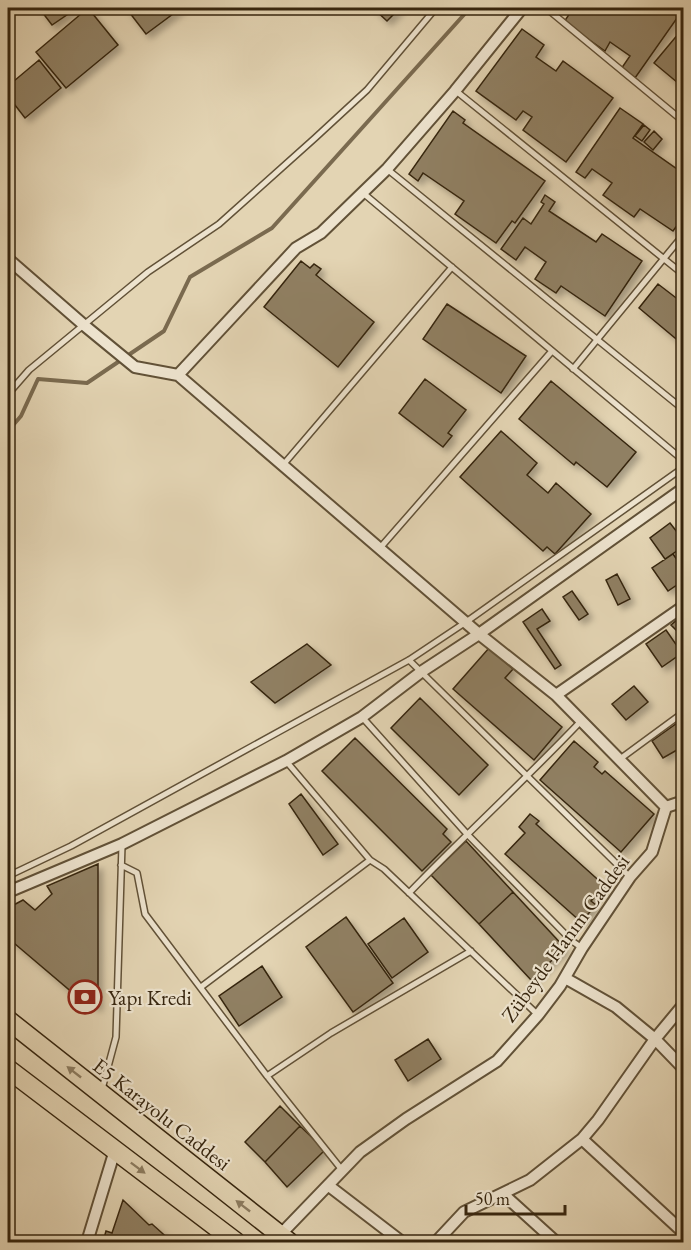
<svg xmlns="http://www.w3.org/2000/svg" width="691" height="1250" viewBox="0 0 691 1250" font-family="'EB Garamond',serif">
  <defs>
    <filter id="shadow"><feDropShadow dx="4.5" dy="4.5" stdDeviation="3" flood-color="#0004"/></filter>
  </defs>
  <rect width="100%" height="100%" fill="#e3d4b3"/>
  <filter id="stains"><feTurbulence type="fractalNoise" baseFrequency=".00333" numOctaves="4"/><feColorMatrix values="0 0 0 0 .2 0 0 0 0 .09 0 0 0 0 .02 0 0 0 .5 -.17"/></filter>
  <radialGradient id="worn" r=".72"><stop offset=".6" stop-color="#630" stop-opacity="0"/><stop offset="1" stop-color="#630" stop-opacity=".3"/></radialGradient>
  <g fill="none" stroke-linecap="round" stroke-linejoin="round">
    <path stroke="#7a6a4f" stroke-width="4" d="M8,431L21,416L38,379L87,383L164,331L190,277L272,228L470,8"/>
  </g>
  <path fill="#908064" stroke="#36250e" stroke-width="1.5" filter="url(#shadow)" d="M39,8H77L52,25Z
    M88,8L118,45L66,88L36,52Z
    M126,8H181L146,34Z
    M373,8H400L387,21Z
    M569,8H677L682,11L635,78L621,69L630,56L610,42L605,51L564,22L572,10Z
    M684,27V88L654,63Z
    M522,29L544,45L536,57L556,71L563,61L613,98L566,162L523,130L532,117L523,111L516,120L476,91Z
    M39,60L61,88L25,118L8,96V86Z
    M620,108L643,124L633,138L684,174V216L673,231L640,209L634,217L603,195L612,183L592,169L585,178L576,172Z
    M453,111L465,120L463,123L545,181L515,223L512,221L496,243L455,214L464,201L423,173L418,181L409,174Z
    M644,125L650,130L642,141L635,136Z
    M654,131L662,139L653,150L644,142Z
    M545,195L555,202L549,211L596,242L602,234L642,261L605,316L561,286L556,293L535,279L546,262L525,247L516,260L501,249L523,218L531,224L544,204L541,202Z
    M301,261L310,268L314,264L321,269L316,275L374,322L338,367L264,307Z
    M658,284L684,304V340L681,343L639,308Z
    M447,304L526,356L501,393L423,339Z
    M425,379L466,410L448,433L452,436L443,447L399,413Z
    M551,381L636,452L607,487L576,462L574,465L519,419Z
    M501,431L537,463L527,475L548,493L556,483L591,514L555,554L547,547L543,551L460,477Z
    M670,523L684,541V546L665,559L650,538Z
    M673,554L684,570V580L668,591L652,568Z
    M617,574L630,599L618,605L606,580Z
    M572,591L588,614L579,620L563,597Z
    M542,609L550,621L537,629L561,665L555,669L523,622Z
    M678,619L684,624V638L671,625Z
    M666,630L682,653L662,667L646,644Z
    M307,644L331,665L275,703L251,682Z
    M489,648L513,669L505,678L562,727L534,760L453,689Z
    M634,686L648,702L626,720L612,704Z
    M420,698L488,765L459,795L391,728Z
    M680,721L684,726V746L663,758L652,741Z
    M355,738L447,829L443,834L451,842L422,871L322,771Z
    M574,741L598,762L594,767L602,774L605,771L654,814L621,852L540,780Z
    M301,794L338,844L323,855L289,804Z
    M530,814L539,821L536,824L605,886L591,901L596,905L581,922L505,854L525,833L519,827Z
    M466,841L513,892L479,924L431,875Z
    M98,864V1007L80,999L8,938V908L23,900L35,910L52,894L47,886Z
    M513,892L565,948L531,980L479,924Z
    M346,917L393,983L353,1012L306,947Z
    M404,918L428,952L392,978L368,944Z
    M262,966L282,997L239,1026L219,996Z
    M428,1039L441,1059L408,1081L395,1060Z
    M280,1106L300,1126L265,1162L245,1142Z
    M300,1126L325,1150L287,1187L265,1162Z
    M123,1200L149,1225L152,1224L172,1242H103L106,1231L112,1233Z"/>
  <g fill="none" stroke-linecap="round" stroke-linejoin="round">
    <g stroke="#615137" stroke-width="8">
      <path id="service" d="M546,8L684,122
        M456,91L684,275
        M387,169L684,410
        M363,193L684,461
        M573,369L684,234
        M8,394L29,370L148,272L219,224L315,138L367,90L436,8
        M283,465L452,267
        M380,548L552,351
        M409,660L630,877
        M362,717L467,834L572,941L582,948
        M620,759L684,712
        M286,761L370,860L384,869L538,1015
        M121,865L137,873L145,914L267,1076L342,1170
        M8,876L71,846L409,660L466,622L684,467
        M409,893C466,834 526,779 582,720
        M201,987L370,860
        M267,1076L331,1033L471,951
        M102,1089L116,1037L122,845"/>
    </g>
    <g stroke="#615137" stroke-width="14">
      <path id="minor" d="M8,259L85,326L135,367L178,375L479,634L556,695L666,807
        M178,375L296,248L321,233L387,169L455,91L522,8
        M556,695L684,606
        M666,807L684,801
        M8,892L122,844L286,761L362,717L421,672L479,634L684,488
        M565,978L616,1007L655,1039L684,1069
        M582,1139L684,1233
        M329,1186L402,1242
        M503,1194L556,1242
        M280,1235L360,1152L406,1119L497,1061L538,1015L560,986L582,948L630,877L652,852L666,807
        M87,1242L115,1150
        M436,1242L464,1212L530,1180L582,1139L598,1120L655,1039L684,1004"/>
    </g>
    <g stroke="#36250e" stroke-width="21">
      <path id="trunk" d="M8,1020L289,1242
        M8,1069L236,1242"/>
    </g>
    <use href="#service" stroke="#ede3ce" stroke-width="5"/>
    <use href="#minor" stroke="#ede3ce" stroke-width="10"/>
    <use href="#trunk" stroke="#e3d4b3" stroke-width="18"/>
  </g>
  <defs><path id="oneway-solid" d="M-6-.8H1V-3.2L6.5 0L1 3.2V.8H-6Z" transform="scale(1.5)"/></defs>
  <g fill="#8c7c60">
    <use href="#oneway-solid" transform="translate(74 1072) rotate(-142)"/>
    <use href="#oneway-solid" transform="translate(138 1168) rotate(37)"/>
    <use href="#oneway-solid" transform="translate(243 1206) rotate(-142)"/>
  </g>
  <defs>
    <g id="bank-ring" transform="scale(1.725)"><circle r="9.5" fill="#ede3ce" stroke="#8f2418" stroke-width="1.5"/><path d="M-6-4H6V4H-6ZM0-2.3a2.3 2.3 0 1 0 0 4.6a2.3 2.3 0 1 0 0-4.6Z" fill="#8f2418"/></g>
  </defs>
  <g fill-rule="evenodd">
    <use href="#bank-ring" x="85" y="997"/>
  </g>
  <g text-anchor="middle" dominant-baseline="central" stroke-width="4.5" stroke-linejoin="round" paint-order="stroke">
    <g font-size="21" fill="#36250e" stroke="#ede3ce">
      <text transform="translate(565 938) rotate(-54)">Zübeyde Hanım Caddesi</text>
      <text transform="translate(162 1114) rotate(38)">E5 Karayolu Caddesi</text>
    </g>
    <g font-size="21" fill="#36250e" stroke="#ede3ce" text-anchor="start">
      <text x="108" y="997">Yapı Kredi</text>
    </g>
  </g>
  <rect width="691" height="1250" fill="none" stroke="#e3d4b3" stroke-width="30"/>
  <rect x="9" y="9" width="673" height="1232" fill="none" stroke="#36250e" stroke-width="3"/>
  <rect x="15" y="15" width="661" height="1220" fill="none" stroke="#36250e" stroke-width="1.5"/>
  <path d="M466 1205v9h99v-9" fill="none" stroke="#36250e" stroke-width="3"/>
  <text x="475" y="1205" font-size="18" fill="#36250e" stroke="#ede3ce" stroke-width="4.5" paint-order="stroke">50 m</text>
  <rect width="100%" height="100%" filter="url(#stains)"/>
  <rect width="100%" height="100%" fill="url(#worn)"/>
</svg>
